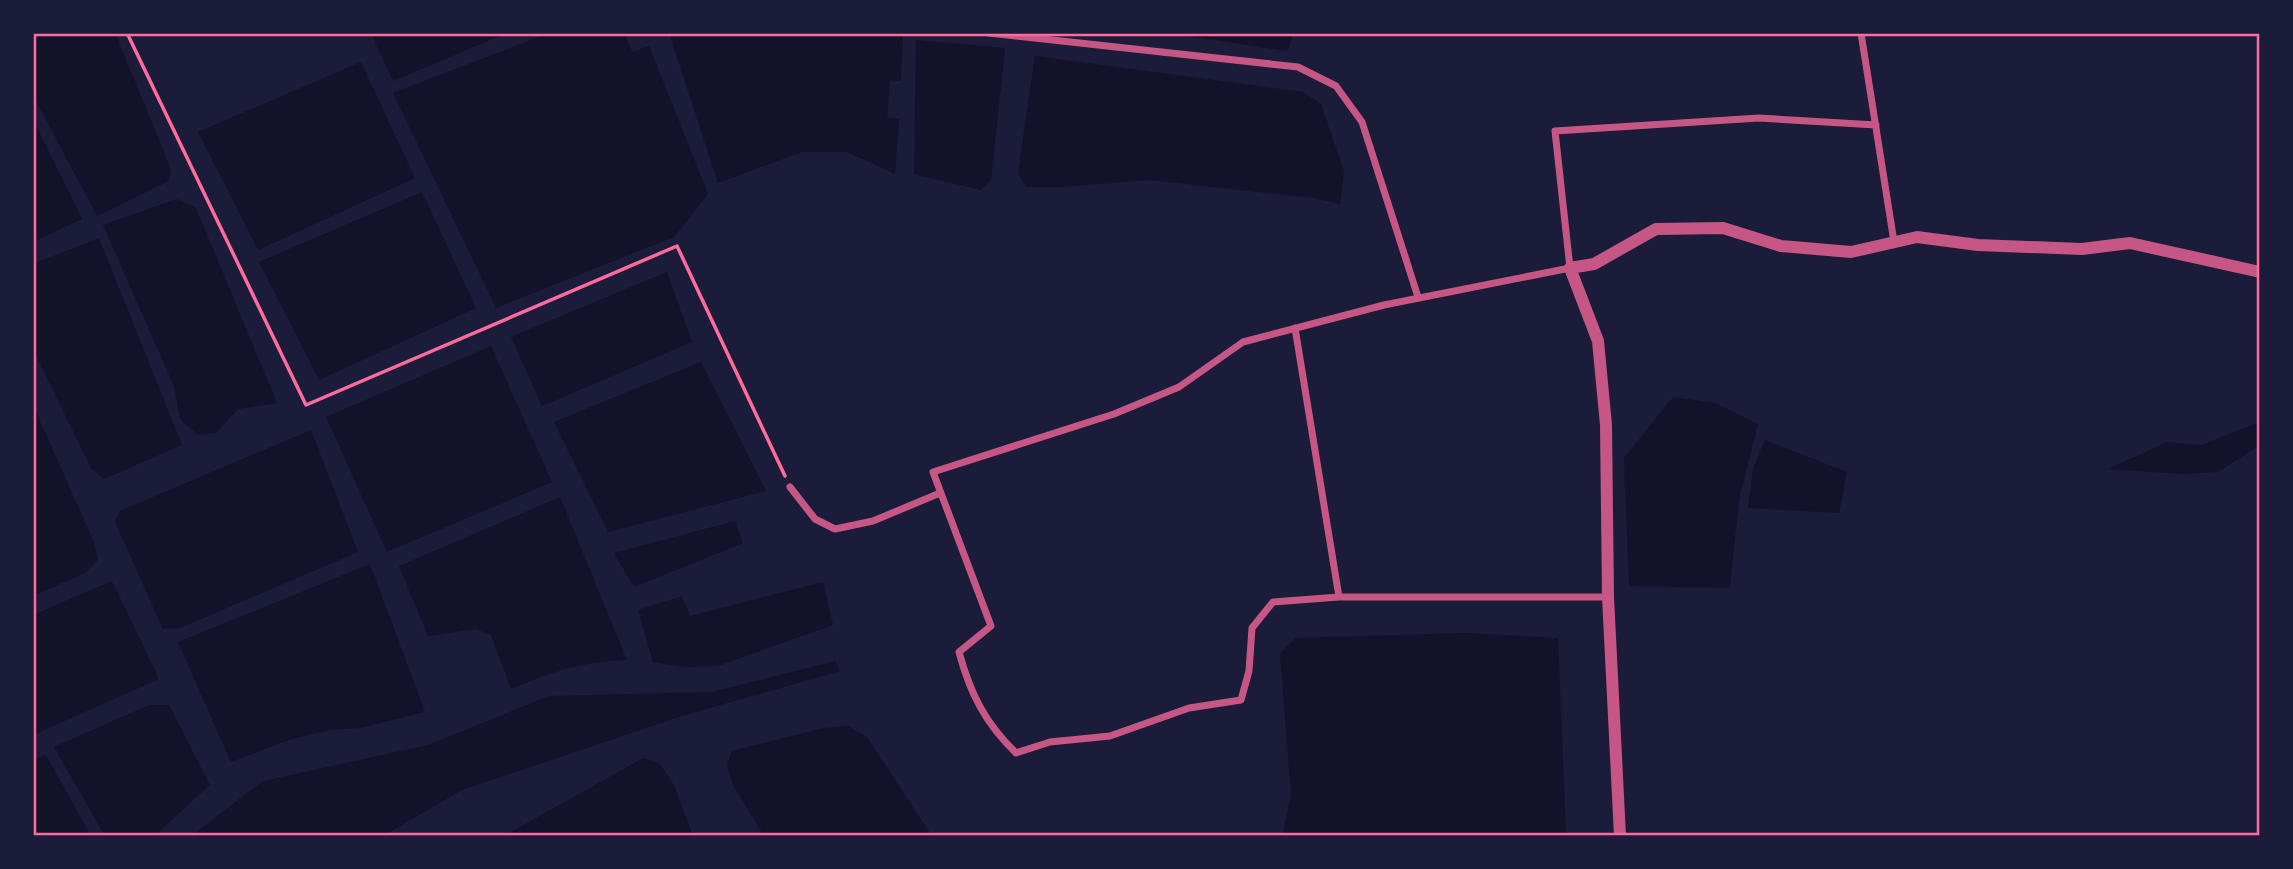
<svg xmlns="http://www.w3.org/2000/svg" width="2293" height="869" viewBox="0 0 2293 869" font-family="Ubuntu,sans-serif">
  <rect width="100%" height="100%" fill="#1b1b3a"/>
  <path fill="#12122b" d="M33,33H115L171,169L169,181L97,216L33,95Z
    M371,33H507L393,81Z
    M549,33H625L632,52L649,46L708,194L674,237L496,308L393,93Z
    M672,33H882L903,36L901,81H890L887,118L899,119L895,174L847,152H802L718,183L671,39Z
    M1167,33H1294L1287,51Z
    M916,40L1005,48L991,180L981,190L914,174Z
    M1035,56L1303,92L1321,104L1344,171L1340,204L1313,198L1149,180L1060,187H1026L1018,173Z
    M361,62L415,178L258,250L198,132Z
    M33,119L82,219L33,242Z
    M422,192L476,308L319,380L259,262Z
    M177,199L196,208L277,403L238,409L216,433L198,435L180,419L174,386L103,225Z
    M99,238L182,445L104,479L91,468L33,349V264Z
    M667,272L692,342L542,406L511,337Z
    M491,346L552,482L387,552L326,417Z
    M701,362L766,491L608,532L554,422Z
    M1673,397L1715,403L1758,424L1739,499L1730,588L1629,586L1624,458Z
    M33,405L94,542L98,560L85,573L33,596Z
    M2260,422V445L2218,472L2182,474L2108,469L2167,442L2201,445Z
    M311,430L358,552L180,628L163,629L115,522L120,511Z
    M1765,440L1847,472L1839,513L1748,508L1753,469Z
    M560,497L627,660C581,662 553,671 511,689L491,635L476,629L428,636L399,566Z
    M735,521L743,543L634,587L614,553Z
    M370,564L425,712L360,728L331,730L292,739L231,762L178,642Z
    M112,581L159,679L33,735V615Z
    M823,582L833,625L718,666L685,667L653,662L638,610L682,596L690,616Z
    M1465,633L1558,638L1566,834L1282,836L1291,795L1280,653L1295,638Z
    M835,661L840,671L685,715L462,790L383,836H191L263,781L428,745L549,696L712,692Z
    M149,705H169L210,785L154,836H105L54,747Z
    M848,726L866,736L932,836H764L733,785L727,765L732,751L824,728Z
    M46,755L91,836H33V760Z
    M643,758L660,764L674,785L693,836H504Z"/>
  <g fill="none" stroke-linecap="round" stroke-linejoin="round">
    <path stroke="#ff6b9d" stroke-width="3.5" d="M127,33L306,405L677,246L785,476"/>
    <path stroke="#c65784" stroke-width="7" d="M989,33L1298,67L1336,86L1362,122L1418,297
      M1861,33L1894,242
      M1295,328L1339,597L1273,602L1252,628L1249,671L1241,700L1189,708L1110,736L1050,742L1016,753C985,723 970,693 959,652L991,626L933,472L1114,414L1179,387L1243,342L1384,305L1570,268L1555,131L1759,118L1876,125
      M790,487L815,519L835,529L873,521L940,493
      M1339,597H1608"/>
    <path stroke="#c65784" stroke-width="12" d="M1620,836L1608,597L1606,425L1598,341L1570,268L1594,264L1656,229L1723,228L1781,246L1851,252L1917,237L1978,245L2082,249L2130,243L2260,272"/>
  </g>
  <rect width="2293" height="869" fill="none" stroke="#1b1b3a" stroke-width="70"/>
  <rect x="35" y="35" width="2223" height="799" fill="none" stroke="#ff6b9d" stroke-width="2.5"/>
</svg>
